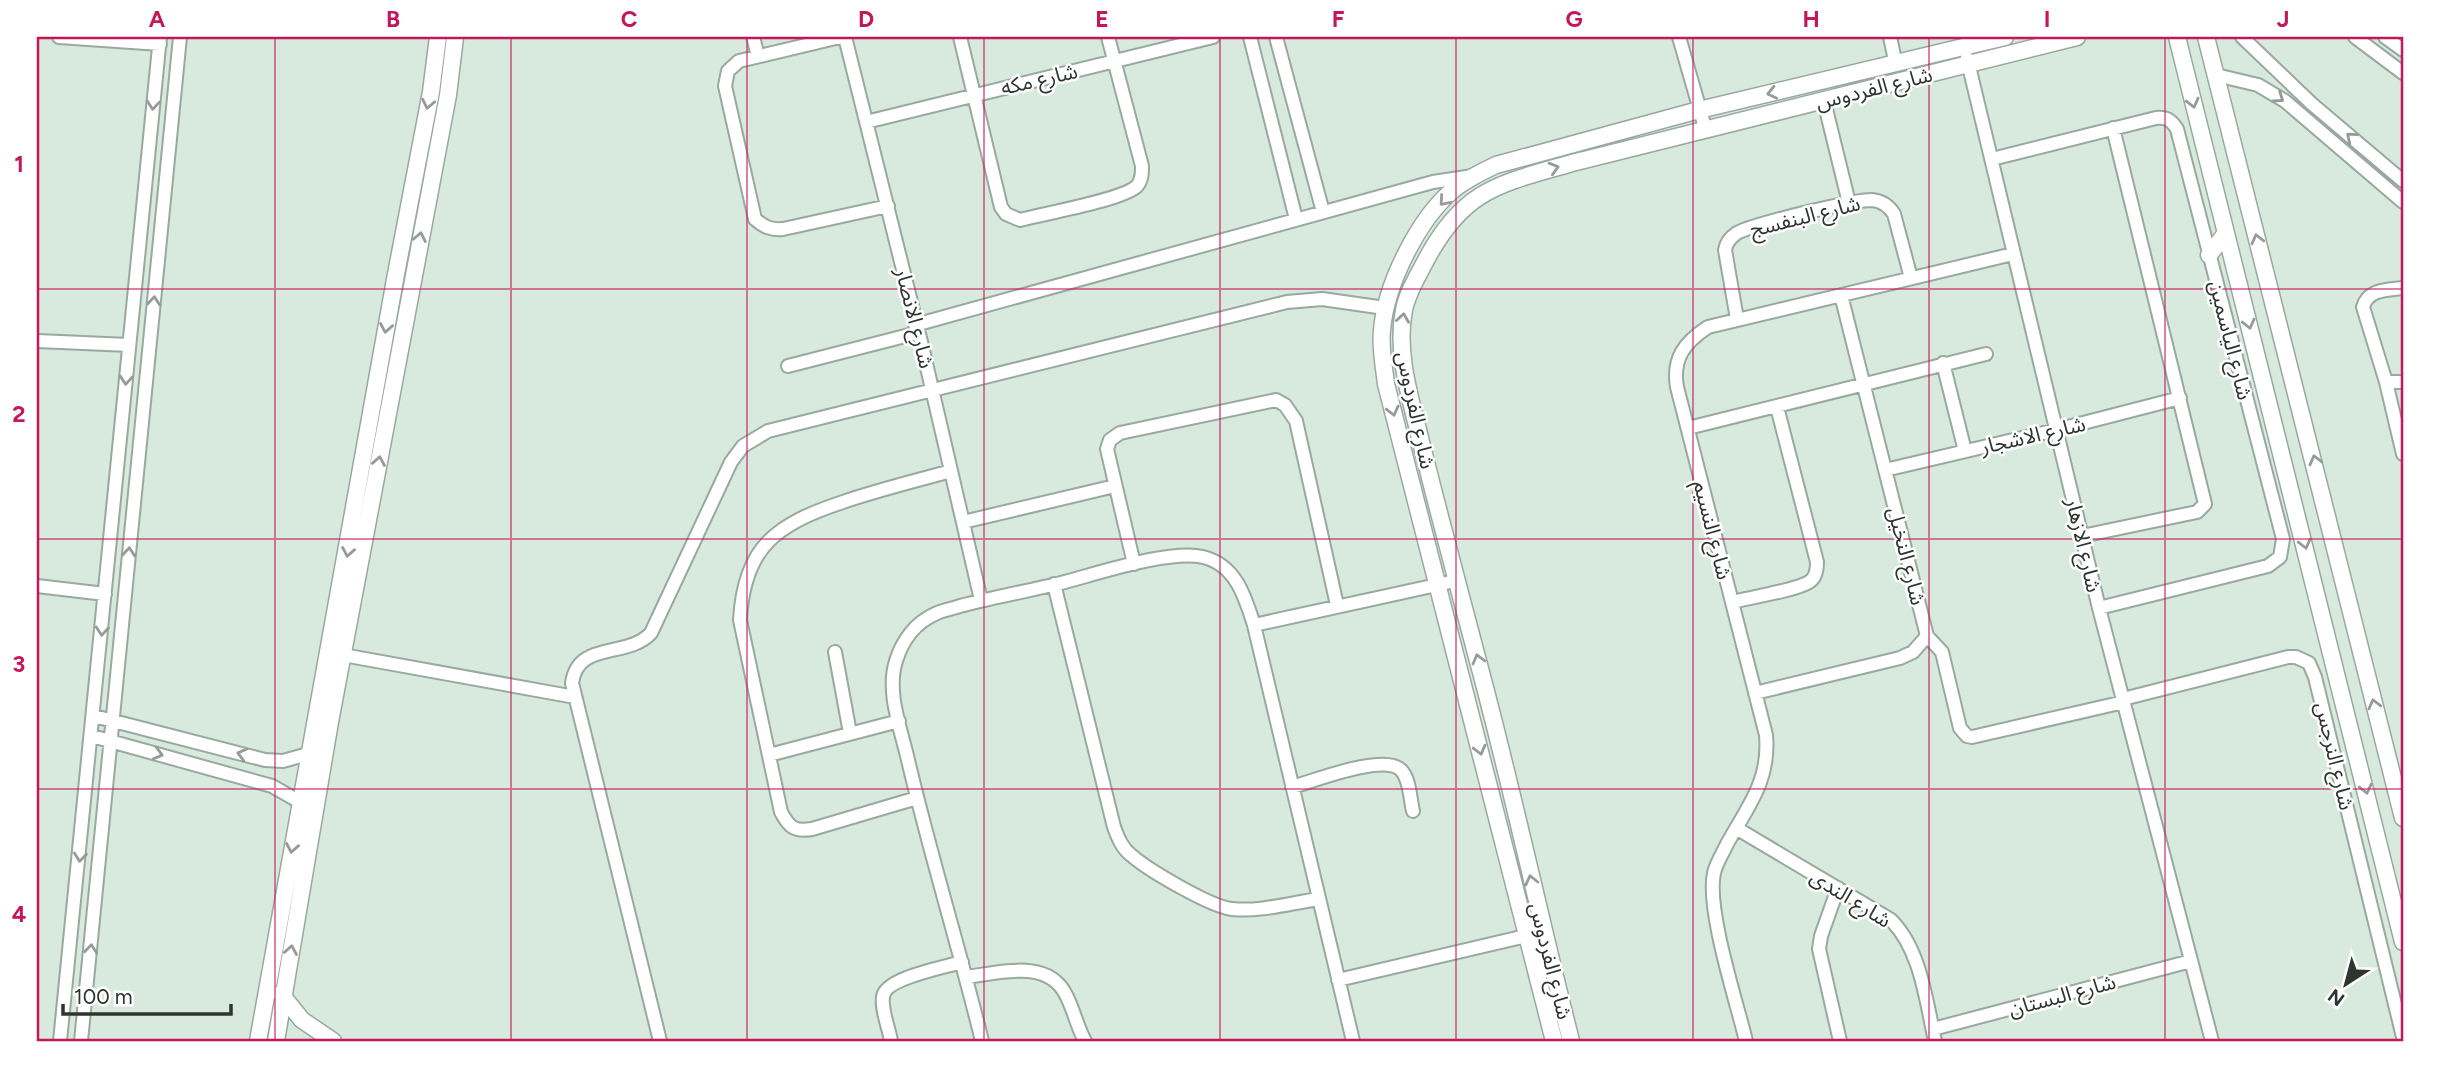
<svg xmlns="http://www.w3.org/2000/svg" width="2440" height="1078" viewBox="0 0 2440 1078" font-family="Figtree,'Noto Sans Arabic',sans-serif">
  <rect width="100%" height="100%" fill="#d8e9de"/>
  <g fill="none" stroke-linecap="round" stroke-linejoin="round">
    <g stroke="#99a99f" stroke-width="16">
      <path id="minor" d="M59,37L160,44
        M753,37L758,56
        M840,37L739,61L728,71L725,86L755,219C764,227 771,230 783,229L888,206
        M845,37L922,346L981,600
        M960,37L1001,207L1006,214L1020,220C1042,214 1123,200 1137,186C1142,180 1142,173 1142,166L1108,37
        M1250,37L1296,219
        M1276,37L1323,212
        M1679,37L1706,131
        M1890,37L1896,65
        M2242,37L2312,104L2403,181
        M2355,37L2403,73
        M2385,37L2403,50
        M1967,58L2099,608L2212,1041
        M2216,75L2258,85L2285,101L2403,202
        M1824,101L1849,203
        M866,122L1213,37
        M1992,159L2156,118C2167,117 2171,120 2177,129L2283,539L2280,557L2268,566L2099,608
        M2403,288C2387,290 2368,289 2363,307L2386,382L2403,454
        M1737,319L1725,250C1726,243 1731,237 1737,233C1754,224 1852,200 1872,200C1882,201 1889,206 1894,214L1911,278
        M915,325L1433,182L1473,176
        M37,341L129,345
        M1943,363L1965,451
        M788,366L917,333
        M2386,382H2403
        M1688,428L1986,354
        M1885,470L2056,430L2180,398
        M963,522L1115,486
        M2082,536L2197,512L2205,504L2113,128
        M1134,564L1107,449L1110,440L1120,433L1276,400L1285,405L1296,421L1337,605
        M1054,584L1114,827C1118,838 1122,848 1131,855C1148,870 1211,907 1232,909C1260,912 1291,903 1319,899
        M37,586L105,594
        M1732,602C1748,598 1797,590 1809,582C1816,578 1817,570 1817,562L1777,407
        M1254,625L1455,581
        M1927,636L1942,652L1960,728L1967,736L1972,737L2124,702
        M835,652L850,733
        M343,655L575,697
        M1755,693L1900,658L1913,652L1927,636L1841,295
        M2123,699L2288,657H2296L2309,663L2315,677L2403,1037
        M94,716L265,760L283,761L308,754
        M92,736L272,786L300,802
        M769,755L899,721
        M1292,787C1314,781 1384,753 1401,770C1410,779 1410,799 1413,811
        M917,798L812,829C794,832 789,827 781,812L740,620C744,546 777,524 843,502C878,490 915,481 951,471
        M1736,828L1891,920C1921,950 1926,1001 1935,1041
        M1838,888L1821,936L1819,949L1840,1041
        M966,977C1000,973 1048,958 1066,995C1074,1010 1077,1027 1085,1041
        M1338,980L1543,932
        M1933,1029L2191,961
        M60,1041L160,37
        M81,1041C115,707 147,372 180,37
        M660,1041L572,683C578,640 627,659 651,633L731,462L743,446L768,431L1287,302L1322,299L1385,308
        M891,1041C889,1028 881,1010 883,997C884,978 946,967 962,962
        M982,1041C959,947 930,854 908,760C901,729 886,692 896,661C902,641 915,623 935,614C942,610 952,609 960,606C991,598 1022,592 1053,585C1091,576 1167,549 1203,557C1236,565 1245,597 1254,625L1353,1041
        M1746,1041C1737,1003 1706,909 1714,873C1716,863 1723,853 1727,844C1748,806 1770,781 1766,735L1677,387C1672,358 1685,342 1708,327L2013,254"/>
    </g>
    <g stroke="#99a99f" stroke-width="19">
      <path id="tertiary" d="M2177,37L2403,942
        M2206,37L2403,818
        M2209,255L2226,233
        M281,994L302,1020L333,1041
        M258,1041L396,274L431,92L438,37
        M276,1041L330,722L448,95L455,37
        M1554,1041L1386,384C1384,366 1380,348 1382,330C1386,284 1418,219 1454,189C1467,179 1481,172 1496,165L1699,110L2005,37
        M1571,1041C1539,915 1512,787 1478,661C1459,589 1440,518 1422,446C1412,403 1395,354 1404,310C1407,294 1417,277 1425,262C1463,189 1499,184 1572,163L2077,37"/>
    </g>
    <use href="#minor" stroke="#fff" stroke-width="12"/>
    <use href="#tertiary" stroke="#fff" stroke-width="16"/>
  </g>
  <defs><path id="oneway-chevron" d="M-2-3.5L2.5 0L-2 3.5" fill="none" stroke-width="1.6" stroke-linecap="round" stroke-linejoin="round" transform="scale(1.75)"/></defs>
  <g stroke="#969a98">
    <use href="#oneway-chevron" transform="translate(1772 93) rotate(167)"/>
    <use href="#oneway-chevron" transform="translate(2279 98) rotate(35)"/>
    <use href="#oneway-chevron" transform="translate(2193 103) rotate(76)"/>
    <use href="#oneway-chevron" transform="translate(428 104) rotate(102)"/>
    <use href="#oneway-chevron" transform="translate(153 105) rotate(96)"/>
    <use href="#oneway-chevron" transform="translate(2351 137) rotate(-140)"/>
    <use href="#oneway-chevron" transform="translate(1554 168) rotate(-16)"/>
    <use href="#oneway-chevron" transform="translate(1444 201) rotate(131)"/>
    <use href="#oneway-chevron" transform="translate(420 237) rotate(-79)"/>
    <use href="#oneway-chevron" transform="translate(2257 239) rotate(-104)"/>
    <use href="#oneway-chevron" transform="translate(154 301) rotate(-85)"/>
    <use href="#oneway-chevron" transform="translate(1403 318) rotate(-82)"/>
    <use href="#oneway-chevron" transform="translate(2249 324) rotate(76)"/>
    <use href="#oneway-chevron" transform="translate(386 328) rotate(100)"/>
    <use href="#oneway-chevron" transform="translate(126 380) rotate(95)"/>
    <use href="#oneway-chevron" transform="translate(1393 411) rotate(76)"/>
    <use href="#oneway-chevron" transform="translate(2315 460) rotate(-104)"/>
    <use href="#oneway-chevron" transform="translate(379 461) rotate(-80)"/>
    <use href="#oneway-chevron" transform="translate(2305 544) rotate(76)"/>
    <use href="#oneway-chevron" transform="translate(129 552) rotate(-85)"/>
    <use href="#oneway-chevron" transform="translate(348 552) rotate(100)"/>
    <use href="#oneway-chevron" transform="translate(102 631) rotate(95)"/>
    <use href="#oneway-chevron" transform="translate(1478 659) rotate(-105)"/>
    <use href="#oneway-chevron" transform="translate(2374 704) rotate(-104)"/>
    <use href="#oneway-chevron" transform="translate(1480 750) rotate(76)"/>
    <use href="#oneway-chevron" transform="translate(158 754) rotate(15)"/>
    <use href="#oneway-chevron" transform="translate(242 754) rotate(-165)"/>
    <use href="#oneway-chevron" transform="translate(2366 789) rotate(77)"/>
    <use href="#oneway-chevron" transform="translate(292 848) rotate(100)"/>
    <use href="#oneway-chevron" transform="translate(80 857) rotate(96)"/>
    <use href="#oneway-chevron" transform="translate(1531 880) rotate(-103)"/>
    <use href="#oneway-chevron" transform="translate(91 949) rotate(-84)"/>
    <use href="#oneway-chevron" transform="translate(291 950) rotate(-80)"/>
  </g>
  <path fill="none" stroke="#c2185b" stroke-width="2" stroke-opacity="0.55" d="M275,37V1041M511,37V1041M747,37V1041M984,37V1041M1220,37V1041M1456,37V1041M1693,37V1041M1929,37V1041M2165,37V1041M37,289H2403M37,539H2403M37,789H2403"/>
  <g text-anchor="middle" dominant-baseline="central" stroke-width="5" stroke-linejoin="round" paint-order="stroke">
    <g font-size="21" fill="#2e3430" stroke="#fff">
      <text transform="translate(1039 79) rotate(-13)">شارع مكه</text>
      <text transform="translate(1874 88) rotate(-14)">شارع الفردوس</text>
      <text transform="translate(1805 216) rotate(-14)">شارع البنفسج</text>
      <text transform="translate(915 318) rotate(76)">شارع الانصار</text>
      <text transform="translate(2231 340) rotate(76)">شارع الياسمين</text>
      <text transform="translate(1416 410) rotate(78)">شارع الفردوس</text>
      <text transform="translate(2033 435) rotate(-13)">شارع الاشجار</text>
      <text transform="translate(1713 530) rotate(76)">شارع النسيم</text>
      <text transform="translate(2084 545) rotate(77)">شارع الازهار</text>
      <text transform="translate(1907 556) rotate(76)">شارع النخيل</text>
      <text transform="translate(2335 756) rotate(77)">شارع النرجس</text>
      <text transform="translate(1851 898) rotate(32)">شارع الندى</text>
      <text transform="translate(1551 961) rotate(76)">شارع الفردوس</text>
      <text transform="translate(2062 995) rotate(-15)">شارع البستان</text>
    </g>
  </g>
  <rect width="2440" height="1078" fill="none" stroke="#ffffff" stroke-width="77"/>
  <g transform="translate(2346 984) rotate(216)" stroke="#ffffff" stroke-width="5" paint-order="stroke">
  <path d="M0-5L12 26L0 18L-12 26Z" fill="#2e3430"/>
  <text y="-10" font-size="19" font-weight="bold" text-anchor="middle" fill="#2e3430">N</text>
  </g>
  <path d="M63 1004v10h168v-10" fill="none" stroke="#2e3430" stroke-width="3.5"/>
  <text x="74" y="1004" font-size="21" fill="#2e3430" stroke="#ffffff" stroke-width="5" paint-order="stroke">100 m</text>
  <rect x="38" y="38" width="2364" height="1002" fill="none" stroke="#c2185b" stroke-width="2.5"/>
  <g font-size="23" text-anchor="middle" font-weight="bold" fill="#c2185b">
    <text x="157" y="27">A</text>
    <text x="393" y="27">B</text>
    <text x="629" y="27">C</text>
    <text x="866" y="27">D</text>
    <text x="1102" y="27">E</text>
    <text x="1338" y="27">F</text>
    <text x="1574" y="27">G</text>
    <text x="1811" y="27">H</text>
    <text x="2047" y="27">I</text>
    <text x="2283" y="27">J</text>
    <text x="19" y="172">1</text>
    <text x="19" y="422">2</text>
    <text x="19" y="672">3</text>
    <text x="19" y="922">4</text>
  </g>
</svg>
